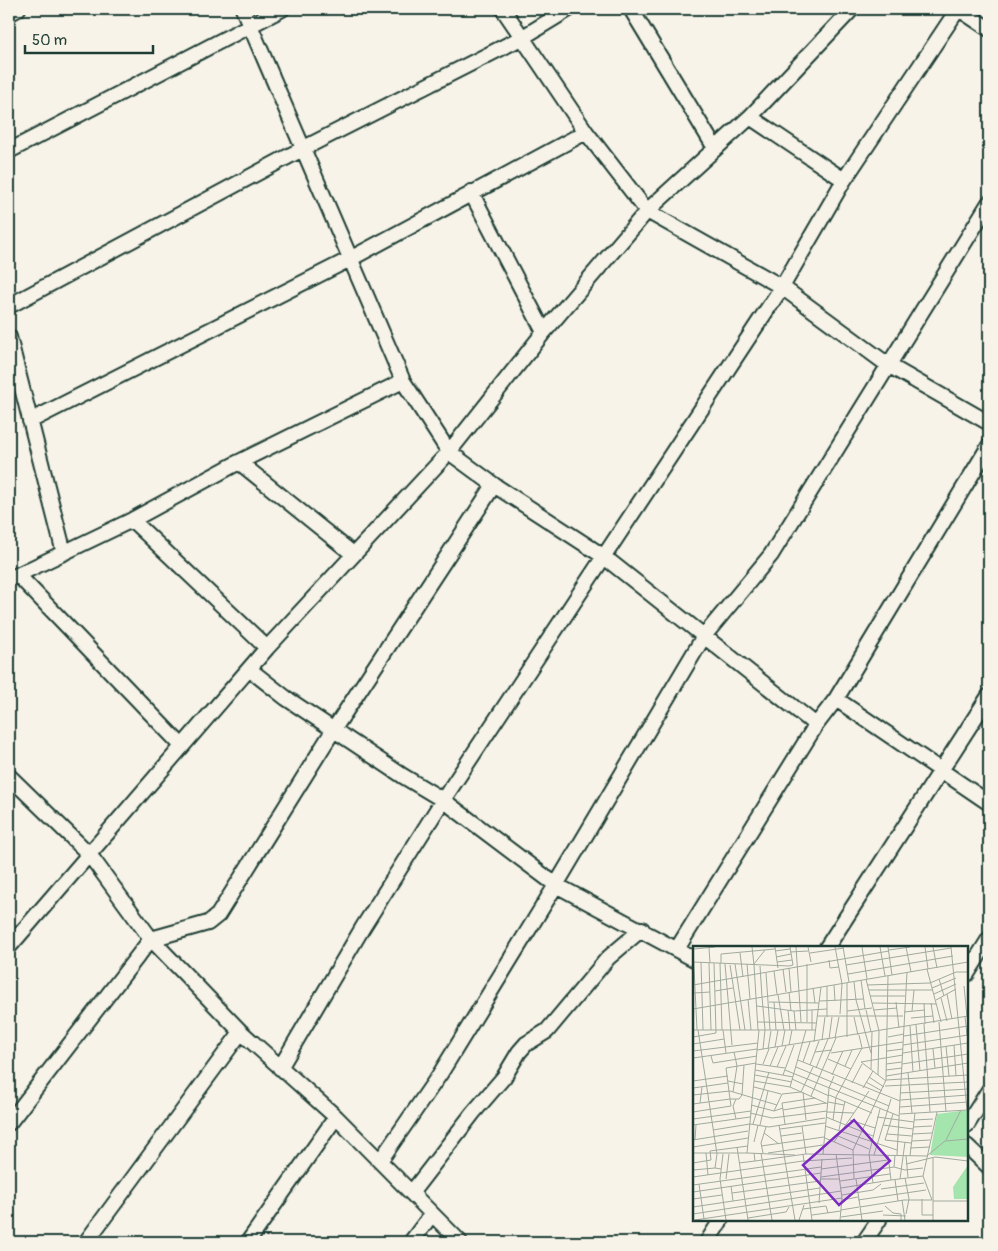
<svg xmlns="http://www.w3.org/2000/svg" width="998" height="1251" viewBox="0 0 998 1251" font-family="Pangolin,sans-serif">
  <rect width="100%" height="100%" fill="#f7f3e8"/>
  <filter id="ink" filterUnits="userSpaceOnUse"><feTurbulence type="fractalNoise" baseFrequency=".02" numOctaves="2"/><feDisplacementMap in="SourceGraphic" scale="10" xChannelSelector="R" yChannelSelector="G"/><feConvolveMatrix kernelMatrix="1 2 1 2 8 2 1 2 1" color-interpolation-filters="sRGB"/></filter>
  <g filter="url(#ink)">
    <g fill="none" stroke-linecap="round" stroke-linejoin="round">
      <g stroke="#1f3d34" stroke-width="18">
        <path id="minor" d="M243,9L403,381L449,452L494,485L603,556L816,725
          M503,9L586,132L647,211L782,287L888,365L989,423
          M631,9L715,148
          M959,9L989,29
          M9,14L18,9
          M750,117L844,180
          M9,151L282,9
          M471,192L544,332
          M9,306L304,148L523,37L569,9
          M9,337L64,553
          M30,421L350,259L586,132
          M239,462L353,554
          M132,520L267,648
          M18,575L182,746
          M9,579L132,520L239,462L403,381
          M249,669L286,698L403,776L443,800L556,885L694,959
          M836,699L989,803
          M9,776L89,854L151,939L241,1032L336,1117L460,1242
          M9,947L267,648L449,452L544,332L647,211L750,117L852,9
          M827,947L989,696
          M677,949L816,725L836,699L989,446
          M967,974L989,939
          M280,1068L363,927L443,800L782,287L844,180L958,9
          M9,1123L151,939L208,923L218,915L334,729L494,485
          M967,1125L989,1090
          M967,1146L989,1167
          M380,1161L440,1074L556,885L704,636L771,555L989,203
          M412,1192L473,1113L504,1077L519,1052L526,1044L547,1031L608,958L642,929
          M86,1242L241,1032
          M248,1242L336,1117
          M411,1242L432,1214
          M707,1242L721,1220
          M864,1242L879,1220"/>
      </g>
      <use href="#minor" stroke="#f7f3e8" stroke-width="14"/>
    </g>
  </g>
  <g transform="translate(693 946)">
    <rect width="275" height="275" fill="#f7f3e8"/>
    <path d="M275,164V211L237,209L244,168ZM275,219V253H261L260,241Z" fill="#a4e4ad"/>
    <path fill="none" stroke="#a1aaa0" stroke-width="1" d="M0,1L4,84M59,1L61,19M82,1L85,22M103,1L108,76M115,1L118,16M142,1L149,38L147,68M150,1L156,36M169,1L174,33M187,1L192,30M195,1L199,29M213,1L218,26M232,1L235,23M240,1L244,22M258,1L274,164M16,2L17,17M1,3L22,1M196,4L217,1M82,5L97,3M97,6L115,5M47,7L50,31M117,7L151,2M83,11L98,8M136,14L137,22L146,21M0,16L96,20L100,19L97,1M8,16L10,84M84,16L99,14M16,17L18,84M27,17L29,84M28,17V8L82,3M32,18L39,99M42,18L52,84M54,18L57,53M61,18L72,4M37,19L47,84M61,19L65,84M153,19L258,2M67,20L69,51M96,22L98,46M90,23L93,46M234,23L248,76M81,25L84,48M73,27L77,84M155,28L260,10M173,33L186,85L185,129M246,33L251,50M168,34L172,63M161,36L163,54L178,107M154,37V91M0,39L196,5M141,39L142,55M174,39L237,37L263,26H275M134,40V71M271,40L274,71M120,42L122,57M239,42L263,32M176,44H240M22,45L40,42M96,46L98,65M1,47L17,46M241,48L263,38M254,48L259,73M85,49L91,84M177,50H212M69,51L72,84M248,52L254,75M55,53L58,84M243,54L263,43M126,55L170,53M76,56L126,57M81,56L83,84M203,56L206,82M179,57L243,58M231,57L232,78M238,57L241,77M64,60L101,65L134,63M0,63L275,16M95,64L97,84M173,64L178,86M181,64L204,62M101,65L103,84M154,65L179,62M219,65L221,44M211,66L232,64M124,70H210M161,71L165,89M272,71L274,89M218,72L240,70M64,76L124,77M114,76V18M246,76L253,166M231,78L237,166M223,79L227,125M217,80L220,126M0,84H123M5,84L24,208L22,222L28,223M30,84L33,107M119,84V64M211,90L275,80M0,91L23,87L21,17M195,91L211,88M142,92L146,71M136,93L139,71M129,94L132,71M121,96L128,41M0,98L31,93M96,99L99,84M210,99L275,89M261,99L263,130M89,100L92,84M253,100L256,130M82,101L85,84M70,103L72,84M75,103L78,85M240,103L242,122M64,104L275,70M0,105L65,97M194,105L210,103M122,106L139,104M138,107L210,96M210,107L275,97M18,110L20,117L64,110M0,112L64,103M135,113L158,123M105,114L207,155M110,116L117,96M168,116L210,109M168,116L193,135M63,118L92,122M70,118L76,103M193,118L209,116M209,118L275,108M117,119L126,95M77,120L85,101M152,120L159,104M84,121L93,100M103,121L196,160M123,122L135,93M178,123L179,86M62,124L100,131M92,124L206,170M193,124L209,122M215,127L219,167M62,129L99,136M90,129L101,99M139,129L150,105M193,130L275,117M176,131L191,141M99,133L136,150M193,134L275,129M0,135L35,130M35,135L50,138M61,135L97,141L135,158M173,136L189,145M159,137L169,118M192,140L275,136M61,141L88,148M97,141L113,84M0,142L35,137M170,142L180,125M40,146L44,120L41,106M110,146L113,174M207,147L275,143M0,149L37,145L84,159M136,149L179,167M118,150L143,92M43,153L40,160L43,173M207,154L275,149M135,156L151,159M7,157L9,141M89,157L122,152M89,157L92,178M0,158L37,153L33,122L63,117M58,159L81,165L90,162M38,160L37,153H46L49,149L51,119M207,161L275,156M90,164L133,157M81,165L89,148L108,146L120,121M0,166L38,160M134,166L161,167M57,167L79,172L134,165M200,168L192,194L218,197M207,168L274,164M133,171L180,190M184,171L221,176M0,173L58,165M140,174L143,151L169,102L166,89M157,174L182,182M221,174L240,173M60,178L76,126M0,179L57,171M67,179L75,145M86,179L102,274M190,179L220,183M109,180L113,208M132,180L204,204M220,181L239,180M87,183L132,177M20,184L57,178L76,181L132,172M146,184L152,155M71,187L86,198M194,188L219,190M219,188L239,187M88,190L109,187M145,190L176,203M132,192L160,204M0,194L55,185M2,194L3,179M253,194L268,164M219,195L237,194M61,196L65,179M141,196L176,145M68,200L131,191M0,201L55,192M44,201L55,274M217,202L237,201M0,207H54L66,84M13,207L15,229M54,207L102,209M61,207L62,215L113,208L235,210M68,207L79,274M70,207L68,197L73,181M75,207L130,199M30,208L27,233L33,274M110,208L119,274M130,208L136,142L141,130M143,208L149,252L147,274M181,209L198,153M204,209L214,26M235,209L252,195L275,193M213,210L215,231M217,210L222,167M240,212V274M18,214L17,205L55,200M0,217L18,214M46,217L62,215M213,218L242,211L275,215M201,221L212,224L230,222M128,223L195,214M0,224L22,222M230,230L239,254M0,231L110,215L159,212M128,231L201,221L202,209M212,232L216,253M33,233L36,208M127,233H146M161,233L160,204L193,134L195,30M163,233L169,274M207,233L212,196M198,234L230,230L244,166M202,234L205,255M147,235L197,228M180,237L176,208L187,163M6,238L11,273M0,239L128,221M38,240L40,255M148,242L198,234L195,209M188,243L231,237M0,246L128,227M39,247L127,235M149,249L180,244L188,238M0,253L29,249M229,253V269H240M149,254L165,251M165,254L233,244M209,254L212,274M240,255H275M126,257L129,213M192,260L200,267L208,268V274M0,261L127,242M167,261L211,254H239M110,263L133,260L135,267M148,264L166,261M0,268L148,245M213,268L216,253M119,269L148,265M190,269L213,270M148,271L190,265M55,272L93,266L96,261M2,274L149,252M106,274L111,259"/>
    <path fill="#7b2cbf" fill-opacity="0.15" stroke="#7b2cbf" stroke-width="2.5" d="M161,174L197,215L146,259L110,219Z"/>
    <rect width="275" height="275" fill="none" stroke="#1f3d34" stroke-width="2.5"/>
  </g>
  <rect width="998" height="1251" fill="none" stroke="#f7f3e8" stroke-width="30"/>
  <rect x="15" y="15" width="968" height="1221" fill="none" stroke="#1f3d34" stroke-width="2" filter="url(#ink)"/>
  <path d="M25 45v8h128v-8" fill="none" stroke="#1f3d34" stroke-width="2.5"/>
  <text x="32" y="45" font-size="15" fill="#1f3d34" stroke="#f7f3e8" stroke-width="4" paint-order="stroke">50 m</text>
</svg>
